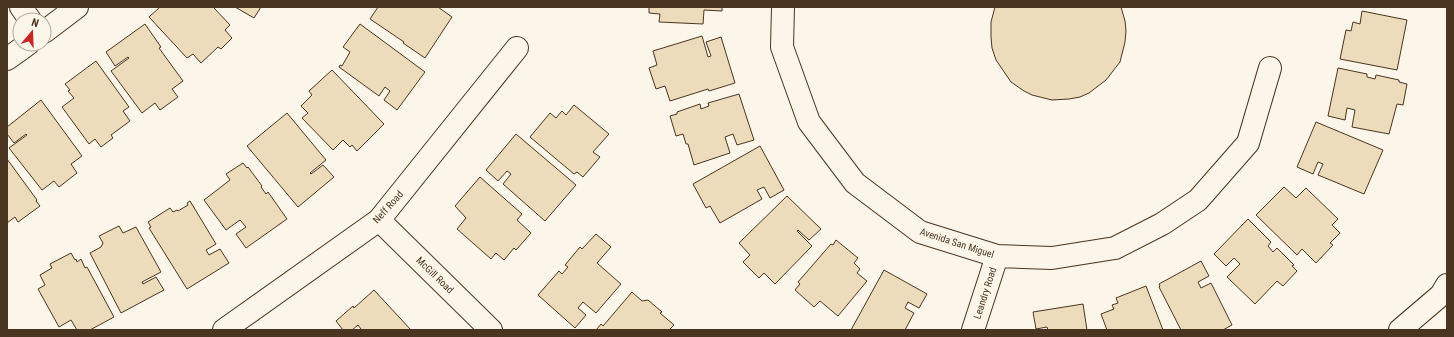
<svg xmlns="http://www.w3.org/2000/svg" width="1454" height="337" viewBox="0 0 1454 337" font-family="'Roboto Condensed',sans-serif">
  <rect width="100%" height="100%" fill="#fbf6e9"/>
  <path fill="#ecdcbc" stroke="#4a3520" d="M160,7H213L230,25L225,30L232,38L221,49L218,47L201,63L193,54L187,58L149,17Z
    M235,7H261L254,18Z
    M378,7H438L452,17L425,58L403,43L404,42L370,19Z
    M649,7H722V11L704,10L703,24L659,22L660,14L649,13Z
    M995,7H1121L1125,21L1126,31L1125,42L1120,62L1106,80L1089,93L1080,97L1069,99L1052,100L1032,95L1024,91L1011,82L996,60L992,48L991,37V22Z
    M1362,11L1407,20L1397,70L1340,59L1346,30L1351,31L1353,22L1360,24Z
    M145,24L161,47L159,48L183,81L172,89L178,97L160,110L155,103L142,113L111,71L129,58L128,57L115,66L106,52Z
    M360,24L425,72L397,110L384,100L390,91L385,87L379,96L339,67L340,65L342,66L350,52L343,47Z
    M702,36L708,57L711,56L706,42L721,37L735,83L709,91L708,89L670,101L665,86L656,89L649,68L657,65L653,51Z
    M96,61L129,107L123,111L130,121L111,135L113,138L101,147L95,139L89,144L62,107L74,98L68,91L70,90L65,84Z
    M1338,68L1367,74V77L1375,79L1376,75L1399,80V82L1407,84L1403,105L1397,104L1389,134L1352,127L1355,110L1347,108L1345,120L1328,116Z
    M332,70L384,124L357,151L352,145L350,147L343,140L333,150L302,118L308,113L301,106L312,95L309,91Z
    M739,94L754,140L737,145L733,134L725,137L730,153L694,165L688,144H686L683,134L676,136L670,116L677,114V112L700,104L701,109L709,106L708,103Z
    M41,100L82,156L71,164L77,173L59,187L54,181L42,190L9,148L27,135L26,134L14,143L7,134V127Z
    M574,105L609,134L593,152L600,157L583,177L577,172L574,174L530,137L550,113L556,118L562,111L566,115Z
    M287,113L326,160L310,173L311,174L323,165L334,177L298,207L247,146Z
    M1316,122L1383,150L1364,194L1318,175L1323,164L1318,162L1313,174L1297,167Z
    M516,134L576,185L545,221L503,184L511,174L507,171L498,181L486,170Z
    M760,146L784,190L770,198L764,187L757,190L762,199L720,223L710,206L706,208L693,184Z
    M7,159L37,200L36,201L40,206L18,222L15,217L7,223Z
    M243,163L247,168L248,167L262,186L261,187L266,194L268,192L287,219L246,248L236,234L246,227L240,220L226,230L204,200L230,180L226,174Z
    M480,177L522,214L517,220L531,233L516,250L514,248L504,260L496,253L491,259L457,229L466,218L455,206Z
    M1284,187L1296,198L1306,188L1338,219L1332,225L1340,233L1330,243L1333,245L1316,263L1302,249L1297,255L1256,215Z
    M787,196L821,229L809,240L798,230L797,231L812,246L775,284L764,273L759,278L743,262L750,255L739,243Z
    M190,201L216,244L206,250L209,255L220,249L229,263L187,289L149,228L151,227L148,222L170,208L173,212L177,210L178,211L188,205L187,203Z
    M1248,219L1271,242L1268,246L1273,252L1277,248L1294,265L1292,266L1297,271L1283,286L1277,281L1255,304L1227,277L1240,264L1234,258L1226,266L1214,254Z
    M119,226L123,233L136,227L161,272L142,282L143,284L156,277L164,290L121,313L90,253L101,247L103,243L99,236Z
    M596,234L611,247L597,263L621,284L596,313L583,302L578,308L586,315L575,328L538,295L559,271L562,274L568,267L565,265L580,247L582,249Z
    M836,240L858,258L854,263L860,269L857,273L867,281L838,316L820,301L814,307L795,290L800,284L798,282L831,244L833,245Z
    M71,253L75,260L76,259L77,262L81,259L85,268L87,267L114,317L90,330H77L71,320L59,327L38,289L45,285L40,275L52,268L50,264Z
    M1201,261L1209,276L1198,282L1201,288L1211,283L1232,325L1223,330H1181L1159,287L1160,286L1159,284Z
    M884,270L927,294L919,308L908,302L905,308L914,313L905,330H851Z
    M1146,286L1163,330H1107L1101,314L1114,309L1112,305L1118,303L1116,298Z
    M374,290L411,330H360L361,329L358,325L352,330H343L336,321L353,306L354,308Z
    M632,292L642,301L648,300L662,312L660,313L674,325L669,330H596L601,324L603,326Z
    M1083,304L1087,330H1048L1047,327L1036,329L1033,312Z"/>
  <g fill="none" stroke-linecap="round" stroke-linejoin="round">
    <g stroke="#4a3520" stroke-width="24">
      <path id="street" d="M21,7L30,20
        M783,7L782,47L809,122L855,183L920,232L997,256L1052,258L1115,248L1162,224L1198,200L1248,143L1270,68
        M44,32L77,7
        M7,59L28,44
        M379,220L491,330
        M224,330L379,220L517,48
        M973,330L997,256
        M1400,330L1441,295L1447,285"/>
    </g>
    <use href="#street" stroke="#fbf6e9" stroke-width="22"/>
  </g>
  <g text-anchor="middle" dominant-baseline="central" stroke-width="3" stroke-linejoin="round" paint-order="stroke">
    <g font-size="10" fill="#4a3520" stroke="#fbf6e9">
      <text transform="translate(388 207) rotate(-48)">Neff Road</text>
      <text transform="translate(957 243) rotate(18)">Avenida San Miguel</text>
      <text transform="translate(435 275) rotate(44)">McGill Road</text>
      <text transform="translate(985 293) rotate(-72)">Leandry Road</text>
    </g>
  </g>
  <rect width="1454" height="337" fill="none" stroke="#4a3520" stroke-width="16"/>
  <g transform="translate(32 32) rotate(19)"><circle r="19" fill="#fbf6e9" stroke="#b4a999"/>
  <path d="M0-3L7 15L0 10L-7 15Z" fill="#c62828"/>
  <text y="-6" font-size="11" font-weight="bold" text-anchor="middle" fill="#4a3520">N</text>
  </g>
</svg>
